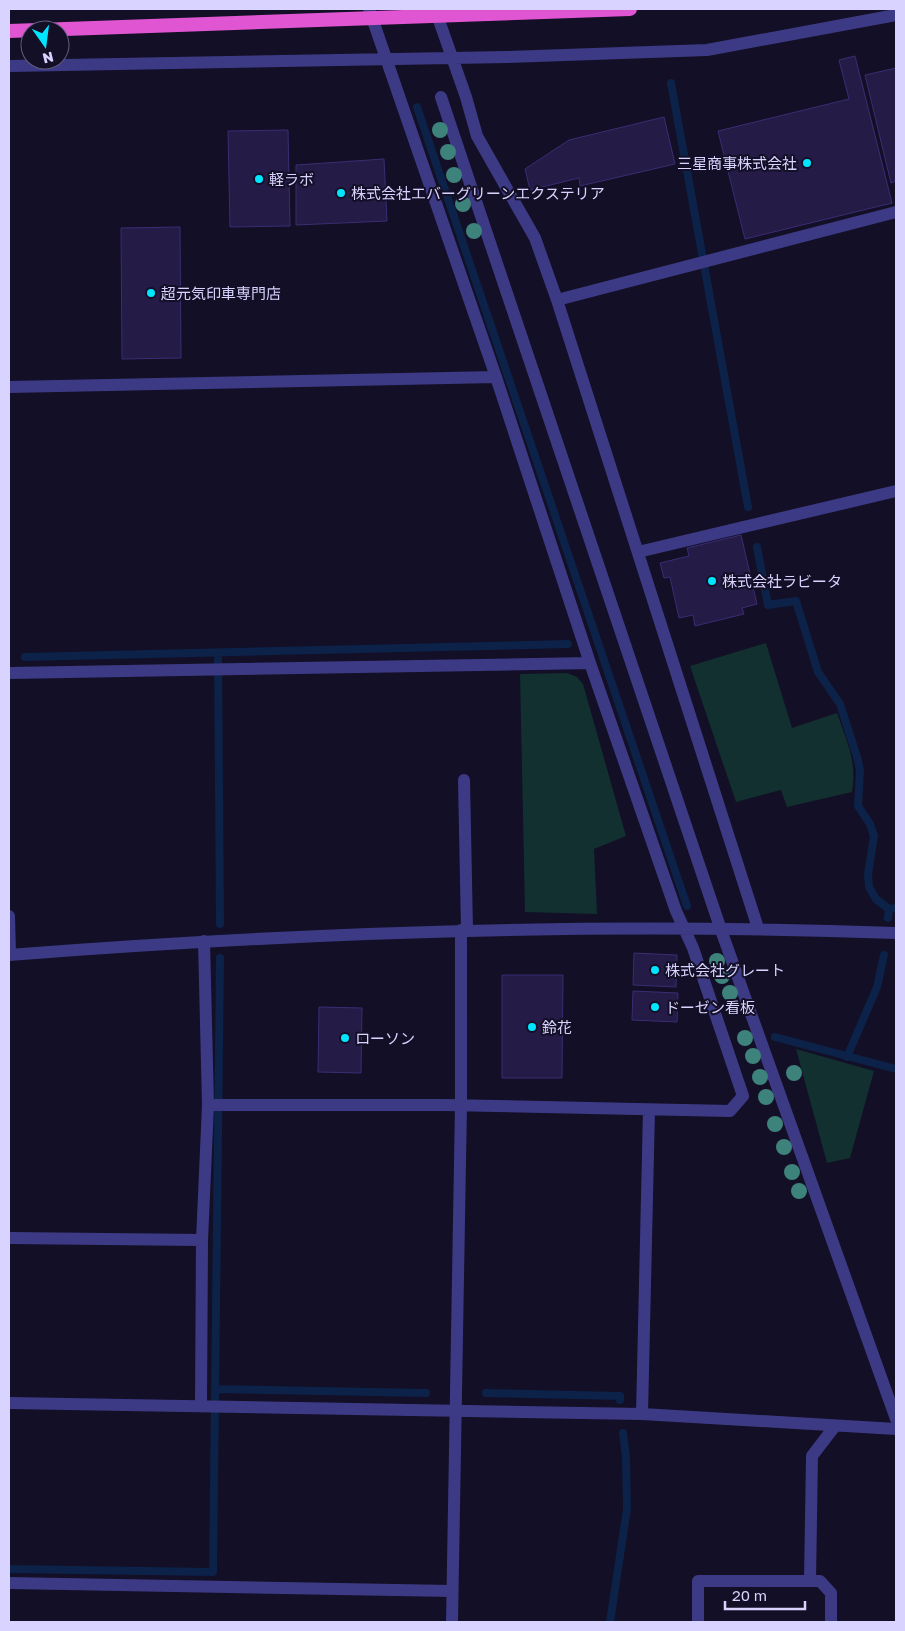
<svg xmlns="http://www.w3.org/2000/svg" width="905" height="1631" viewBox="0 0 905 1631" font-family="'Golos Text','Noto Sans JP',sans-serif">
  <rect width="100%" height="100%" fill="#130f26"/>
  <path fill="#12302f" d="M766,643L792,728L837,713C847,742 857,761 852,792L787,807L781,790L736,802L690,666Z
    M567,673L577,677L583,684L626,836L594,849L597,914L525,912L520,674Z
    M796,1049L874,1071L850,1158L827,1163Z"/>
  <g fill="none" stroke-linecap="round" stroke-linejoin="round">
    <path stroke="#0c2248" stroke-width="8" d="M671,83L748,507
      M417,107L687,906
      M757,547L768,605L796,601L818,672L840,704L857,757L860,770L858,806L870,824L874,836L868,874L869,887L876,899L889,909
      M218,653L220,924
      M25,657L568,644
      M888,918L889,909L896,908
      M775,1037L896,1069
      M847,1057L877,987L884,955
      M216,1389L426,1393
      M486,1393L620,1396V1400
      M9,1569L213,1572L220,958
      M610,1622L627,1509L626,1458L623,1433"/>
  </g>
  <path fill="#241b47" stroke="#3b2d73" d="M855,56L892,203L745,239L718,131L849,99L839,60Z
    M896,68V181L891,183L865,75Z
    M664,117L675,164L580,186L579,178L530,190L525,169L569,140Z
    M288,130L290,226L230,227L228,131Z
    M384,159L387,221L296,225V165Z
    M180,227L181,358L122,359L121,228Z
    M741,535L757,604L742,608L744,614L695,626L693,615L679,618L670,577L664,578L660,563L689,556L687,548Z
    M634,953L677,955L676,987L633,985Z
    M502,975H563L562,1078H502Z
    M633,991L678,993L677,1022L632,1020Z
    M319,1007L362,1008L361,1073L318,1072Z"/>
  <g fill="none" stroke-linecap="round" stroke-linejoin="round">
    <path stroke="#3d3a85" stroke-width="12" d="M441,97L721,930L896,1419"/>
    <path stroke="#3d3a85" stroke-width="12" d="M435,9L466,97L477,136L535,238L557,300L758,928
      M9,66L507,57L707,50L896,15
      M557,300L896,212
      M9,387L496,377
      M638,552L896,491
      M9,673L590,663
      M464,780L467,930
      M9,916L10,955
      M9,955C304,932 600,922 896,933
      M208,1105H445L730,1111L743,1096L693,948L676,911L590,663L496,377L369,9
      M9,1238L202,1240
      M9,1403L642,1414L896,1429
      M201,1405L202,1240L208,1105L204,941
      M642,1414L649,1110
      M810,1581L812,1456L835,1426
      M9,1583L452,1591
      M698,1622V1581H820L831,1593V1622"/>
    <path stroke="#3d3a85" stroke-width="12" d="M452,1622L461,1105V930"/>
    <path stroke="#e055d1" stroke-width="14" d="M9,31L630,9"/>
  </g>
  <g fill="#3d827b">
    <circle cx="440" cy="130" r="8"/>
    <circle cx="448" cy="152" r="8"/>
    <circle cx="454" cy="175" r="8"/>
    <circle cx="463" cy="204" r="8"/>
    <circle cx="474" cy="231" r="8"/>
    <circle cx="717" cy="961" r="8"/>
    <circle cx="722" cy="976" r="8"/>
    <circle cx="730" cy="993" r="8"/>
    <circle cx="745" cy="1038" r="8"/>
    <circle cx="753" cy="1056" r="8"/>
    <circle cx="794" cy="1073" r="8"/>
    <circle cx="760" cy="1077" r="8"/>
    <circle cx="766" cy="1097" r="8"/>
    <circle cx="775" cy="1124" r="8"/>
    <circle cx="784" cy="1147" r="8"/>
    <circle cx="792" cy="1172" r="8"/>
    <circle cx="799" cy="1191" r="8"/>
  </g>
  <g fill="#00e5ff" stroke="#130f26" stroke-width="2">
    <circle cx="807" cy="163" r="5"/>
    <circle cx="259" cy="179" r="5"/>
    <circle cx="341" cy="193" r="5"/>
    <circle cx="151" cy="293" r="5"/>
    <circle cx="712" cy="581" r="5"/>
    <circle cx="655" cy="970" r="5"/>
    <circle cx="655" cy="1007" r="5"/>
    <circle cx="532" cy="1027" r="5"/>
    <circle cx="345" cy="1038" r="5"/>
  </g>
  <g text-anchor="middle" dominant-baseline="central" stroke-width="4" stroke-linejoin="round" paint-order="stroke">
    <g font-size="15" fill="#d9d4ff" stroke="#130f26" text-anchor="start">
      <text x="797" y="163" text-anchor="end">三星商事株式会社</text>
      <text x="269" y="179">軽ラボ</text>
      <text x="351" y="193">株式会社エバーグリーンエクステリア</text>
      <text x="161" y="293">超元気印車専門店</text>
      <text x="722" y="581">株式会社ラビータ</text>
      <text x="665" y="970">株式会社グレート</text>
      <text x="665" y="1007">ドーゼン看板</text>
      <text x="542" y="1027">鈴花</text>
      <text x="355" y="1038">ローソン</text>
    </g>
  </g>
  <rect width="905" height="1631" fill="none" stroke="#d9d4ff" stroke-width="20"/>
  <g transform="translate(45 45) rotate(166)"><circle r="24" fill="#130f26" stroke="#625e7d"/>
  <path d="M0-4L9 19L0 12L-9 19Z" fill="#00e5ff"/>
  <text y="-8" font-size="14" font-weight="bold" text-anchor="middle" fill="#d9d4ff">N</text>
  </g>
  <path d="M725 1601v8h80v-8" fill="none" stroke="#d9d4ff" stroke-width="2.5"/>
  <text x="732" y="1601" font-size="15" fill="#d9d4ff" stroke="#130f26" stroke-width="4" paint-order="stroke">20 m</text>
</svg>
